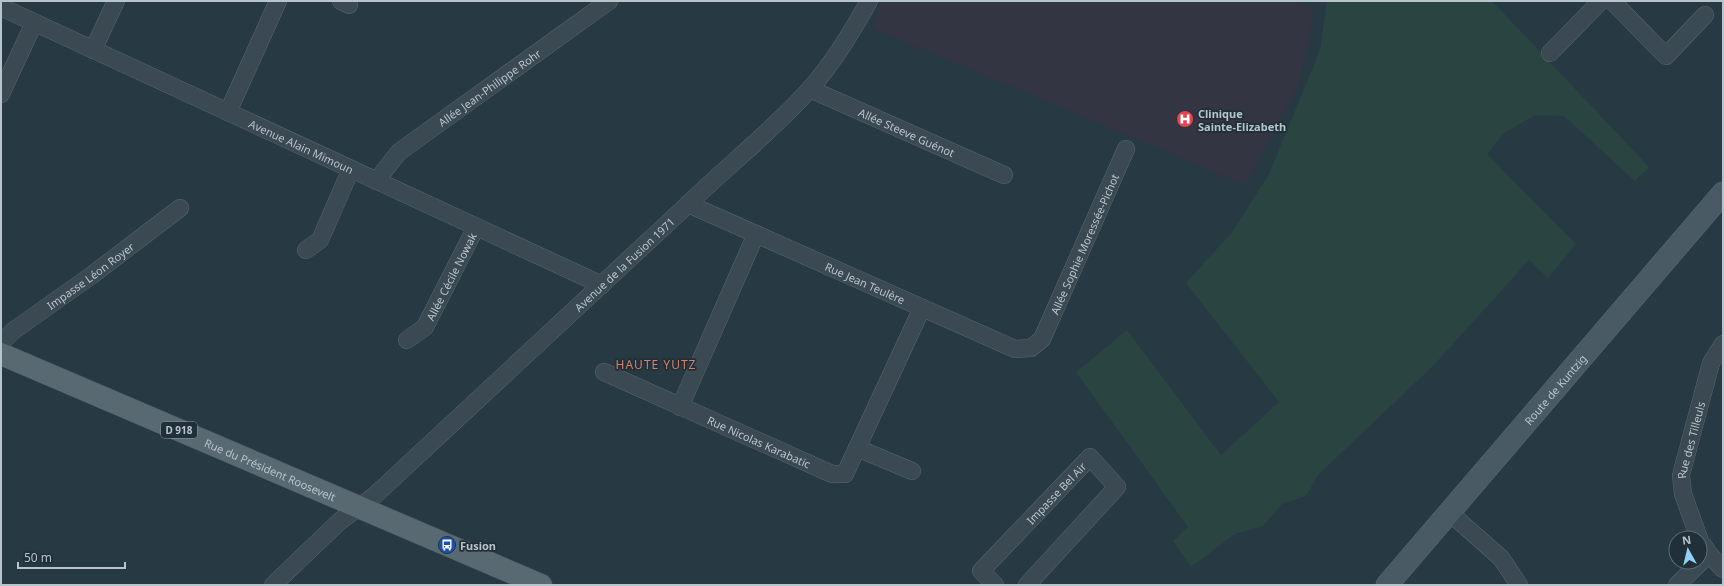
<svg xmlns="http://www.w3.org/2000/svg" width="1724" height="586" viewBox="0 0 1724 586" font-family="'Noto Sans',sans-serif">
  <rect width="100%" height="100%" fill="#273942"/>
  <path fill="#333543" d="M880,1H1298L1314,8L1311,32L1298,87L1245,185L872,28Z"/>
  <path fill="#2a4541" d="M1327,1H1492L1649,167L1635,181L1564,116L1535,115L1504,133L1487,154L1576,244L1548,278L1529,260L1434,365L1318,475L1306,496L1282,504L1263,526L1235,534L1191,567L1173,541L1188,527L1076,372L1127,330L1221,455L1279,402L1186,283L1233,231L1269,174L1320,50Z"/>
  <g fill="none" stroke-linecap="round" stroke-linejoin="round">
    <g stroke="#59676f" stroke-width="18">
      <g id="street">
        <path d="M341,1L349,5"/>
        <path d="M1612,1L1666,56L1705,15"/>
        <path id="s1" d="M1,7L602,285"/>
        <path d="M93,50L116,1"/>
        <path d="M1550,53L1601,1"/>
        <path id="s2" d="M810,89L1004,175"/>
        <path d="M1,94L34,23"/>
        <path d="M228,112L278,1"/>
        <path id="s3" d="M376,181L399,152L609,1"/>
        <path id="s4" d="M688,204L1015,349L1031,348L1042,339L1126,149"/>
        <path d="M306,250L320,240L351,169"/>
        <path id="s5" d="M407,340L425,327L476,227"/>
        <path id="s6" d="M1,343L13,331L92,275L180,208"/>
        <path id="s7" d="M604,372L832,474H845L922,308"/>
        <path d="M680,407L756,234"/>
        <path d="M857,448L912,471"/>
        <path d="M1450,513L1501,558L1519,585"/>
        <path id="s8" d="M1699,538L1683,494L1681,475L1711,363L1723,344"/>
        <path d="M1703,545L1709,554L1723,569"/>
        <path id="s9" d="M273,585L340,521L373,497C476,400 581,305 684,208C725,168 771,132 810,89C833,63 852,32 869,1"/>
        <path id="s10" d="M995,585L981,571L1090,457L1117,487L1027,585"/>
        <path d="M1677,585L1709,554"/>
      </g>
    </g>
    <g stroke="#59676f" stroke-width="23">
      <g id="secondary">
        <path id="s11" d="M1387,585L1723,193"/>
      </g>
    </g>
    <g stroke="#48565e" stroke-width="23">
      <g id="primary">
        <path id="s12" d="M1,354L541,585"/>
      </g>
    </g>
    <use href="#street" stroke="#3b4a52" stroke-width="17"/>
    <use href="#secondary" stroke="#495a65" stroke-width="22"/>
    <use href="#primary" stroke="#596972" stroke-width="22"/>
  </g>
  <defs>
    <g id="hospital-disc" transform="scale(0.9)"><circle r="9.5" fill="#e0444e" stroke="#202f38"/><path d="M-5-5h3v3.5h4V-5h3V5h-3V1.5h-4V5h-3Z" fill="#fff"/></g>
    <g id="bus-disc" transform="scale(0.9)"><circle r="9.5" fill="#1a4fb4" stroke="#202f38"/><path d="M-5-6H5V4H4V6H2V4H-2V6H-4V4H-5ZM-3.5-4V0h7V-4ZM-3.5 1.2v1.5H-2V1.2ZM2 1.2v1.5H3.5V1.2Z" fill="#fff"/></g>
  </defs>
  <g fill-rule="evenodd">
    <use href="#hospital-disc" x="1185" y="119"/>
    <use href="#bus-disc" x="447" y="545"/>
  </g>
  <g text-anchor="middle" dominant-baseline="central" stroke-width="3.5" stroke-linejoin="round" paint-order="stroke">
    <rect fill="#202f38" stroke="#8a97a0" stroke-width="1" x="161" y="422" width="36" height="16" rx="3"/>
    <g font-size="10" font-weight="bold" fill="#b8c4cc">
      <text x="179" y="430">D 918</text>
    </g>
    <g font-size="11" fill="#b8c4cc" stroke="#202f38">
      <text stroke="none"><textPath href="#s3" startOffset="148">Allée Jean-Philippe Rohr</textPath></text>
      <text stroke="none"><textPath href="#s2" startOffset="106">Allée Steeve Guénot</textPath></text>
      <text stroke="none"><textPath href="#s1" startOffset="331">Avenue Alain Mimoun</textPath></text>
      <text stroke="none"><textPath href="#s4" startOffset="492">Allée Sophie Moressée-Pichot</textPath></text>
      <text stroke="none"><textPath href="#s9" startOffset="476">Avenue de la Fusion 1971</textPath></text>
      <text stroke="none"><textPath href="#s6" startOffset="112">Impasse Léon Royer</textPath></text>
      <text stroke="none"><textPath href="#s5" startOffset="79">Allée Cécile Nowak</textPath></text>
      <text stroke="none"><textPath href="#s4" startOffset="194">Rue Jean Teulère</textPath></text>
      <text stroke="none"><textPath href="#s11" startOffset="258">Route de Kuntzig</textPath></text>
      <text stroke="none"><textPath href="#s8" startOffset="102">Rue des Tilleuls</textPath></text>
      <text stroke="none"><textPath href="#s7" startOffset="170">Rue Nicolas Karabatic</textPath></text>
      <text stroke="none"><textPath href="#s12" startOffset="293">Rue du Président Roosevelt</textPath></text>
      <text stroke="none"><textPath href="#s10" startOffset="128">Impasse Bel Air</textPath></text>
    </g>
    <g font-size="11" font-weight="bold" fill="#b8c4cc" stroke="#202f38" text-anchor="start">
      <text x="1198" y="113">Clinique<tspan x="1198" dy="13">Sainte-Elizabeth</tspan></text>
      <text x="460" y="545">Fusion</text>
    </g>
    <g font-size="12" letter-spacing="1" fill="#d77f69" stroke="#202f38">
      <text x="656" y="364">HAUTE YUTZ</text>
    </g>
  </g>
  <rect width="1724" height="586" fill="none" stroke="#b8c4cc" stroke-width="4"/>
  <g transform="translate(1688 550) rotate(352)"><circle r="19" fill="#202f38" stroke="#5d6b73"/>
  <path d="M0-3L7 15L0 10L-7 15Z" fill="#91d1f8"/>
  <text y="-6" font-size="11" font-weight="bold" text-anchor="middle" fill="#b8c4cc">N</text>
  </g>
  <path d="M18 562v6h107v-6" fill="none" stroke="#b8c4cc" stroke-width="2"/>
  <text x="24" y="562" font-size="12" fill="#b8c4cc" stroke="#202f38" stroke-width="3" paint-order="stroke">50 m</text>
</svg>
